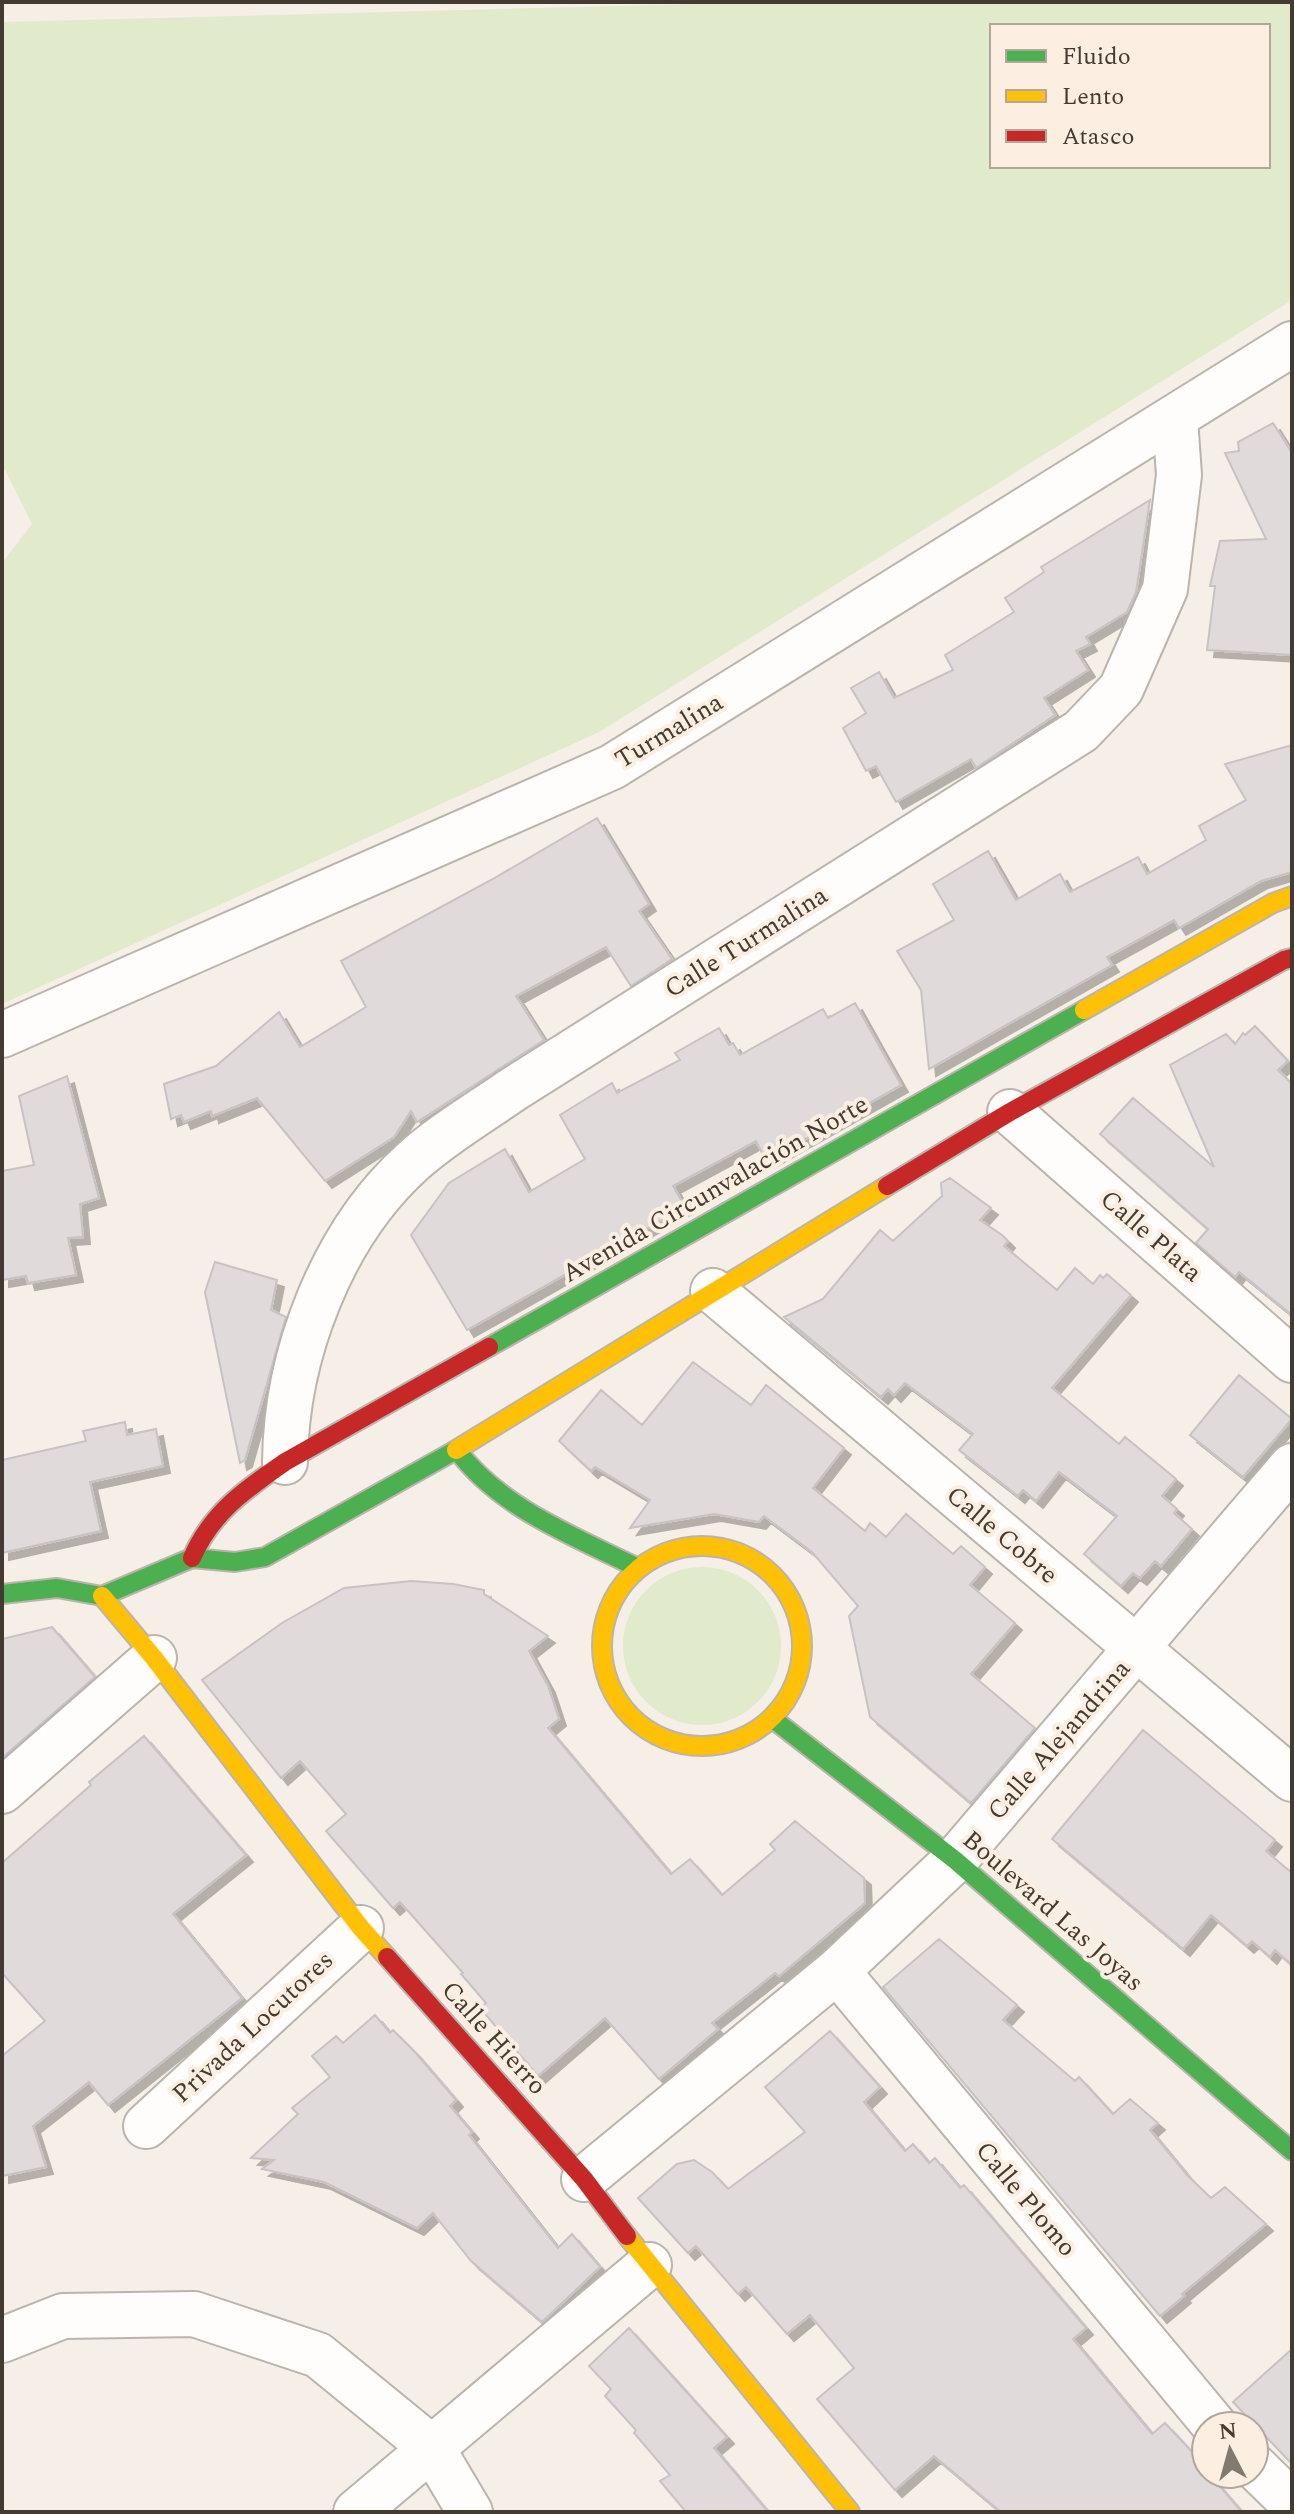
<svg xmlns="http://www.w3.org/2000/svg" width="1294" height="2514" viewBox="0 0 1294 2514" font-family="Spectral,serif">
  <defs>
    <filter id="shadow"><feDropShadow dx="7" dy="7" stdDeviation="0" flood-color="#0004"/></filter>
  </defs>
  <rect width="100%" height="100%" fill="#f6efe7"/>
  <path fill="#e1eaca" fill-rule="evenodd" d="M770,2H1292V300L599,732L2,1004V563L32,524L2,464V22ZM992,26H1268V166H992Z
    M623 1646a79 79 0 1 1 158 0a79 79 0 1 1-158 0Z"/>
  <path fill="#e0dadb" stroke="#c8c2c4" stroke-width="2" filter="url(#shadow)" d="M1273,423L1292,453V655L1207,650L1215,586H1210L1220,541L1266,539L1225,453L1239,451L1238,442Z
    M1150,500L1136,592L1127,612L1086,637L1090,644L1076,651L1088,670L1044,698L1055,715L976,768L971,759L896,802L876,766L866,771L843,728L866,713L851,688L879,672L894,698L953,670L945,655L1014,612L1005,598L1044,572L1041,567Z
    M1292,745V872L1261,881L1179,928L1174,920L1107,957L1112,965L929,1069L921,990L897,951L954,920L933,884L988,851L1016,900L1060,874L1070,892L1138,857L1147,874L1206,840L1199,826L1246,800L1225,764Z
    M597,818L649,904L639,911L672,959L631,986L606,947L516,996L544,1040L417,1122L411,1111L394,1137L325,1181L257,1098L212,1116L211,1111L184,1122L181,1115L171,1119L164,1084L216,1066L279,1012L300,1047L366,1007L341,961L493,879Z
    M855,1003L901,1085L770,1159L769,1156L765,1159L756,1141L673,1186L685,1207L467,1330L411,1235L449,1183L505,1149L529,1192L585,1159L560,1115L612,1083L617,1093L680,1060L675,1053L719,1028L729,1045L733,1043L740,1055L823,1009L828,1018Z
    M1255,1026L1288,1061L1278,1070L1292,1084V1315L1239,1272L1235,1277L1196,1243L1208,1229L1100,1134L1133,1098L1214,1167L1170,1065L1226,1034L1235,1044L1243,1033L1245,1035Z
    M67,1076L99,1198L80,1204L83,1237L68,1238L76,1275L28,1283L26,1276L2,1280V1171L34,1165L19,1096Z
    M950,1178L991,1208L980,1220L1002,1235L1008,1241L1004,1246L1057,1290L1075,1268L1093,1284L1100,1275L1103,1278L1107,1274L1131,1295L1052,1388L1119,1444L1125,1437L1176,1479L1162,1496L1177,1509L1174,1513L1192,1529L1161,1566L1155,1561L1140,1578L1133,1573L1121,1586L1084,1554L1117,1516L1059,1472L1036,1501L1023,1490L1018,1496L959,1450L973,1434L905,1383L894,1395L888,1389L881,1397L784,1317L823,1299L880,1230L893,1241L942,1196L941,1183Z
    M215,1262L277,1280L271,1310L286,1317L245,1460L240,1463L205,1292Z
    M693,1362L751,1405L766,1385L844,1448L813,1488L865,1531L870,1523L886,1537L906,1514L953,1554L961,1546L985,1567L970,1585L1015,1623L971,1674L1035,1728L971,1803L870,1717L849,1616L858,1606L812,1552L764,1516L759,1522L714,1514L630,1528L650,1500L595,1467L591,1471L559,1441L601,1390L642,1425Z
    M1239,1375L1292,1419L1243,1477L1190,1435Z
    M125,1422L127,1435L156,1429L163,1466L90,1482L101,1531L2,1553V1460L86,1441L83,1431Z
    M411,1581L453,1584L484,1590V1594L548,1636L529,1651L548,1686L559,1719L548,1728L671,1874L690,1859L722,1895L775,1850L770,1844L795,1821L864,1878L865,1903L779,1976L775,1973L712,2023L718,2029L659,2079L605,2018L538,2076L480,2008L486,2003L461,1974L463,1973L400,1902L393,1908L326,1831L346,1814L300,1761L281,1778L202,1680L282,1623L344,1588Z
    M52,1627L95,1677L2,1758V1639Z
    M1143,1730L1275,1840L1266,1851L1292,1873V1965L1275,1950L1270,1957L1252,1941L1247,1946L1211,1915L1183,1949L1052,1839Z
    M144,1736L246,1855L173,1914L242,1998L108,2105L89,2082L33,2126L46,2167L2,2176V2056L45,2021L2,1973V1863L91,1785L89,1782Z
    M939,1939L1017,2005L1003,2020L1075,2081L1079,2077L1113,2114L1130,2099L1158,2123L1150,2130L1188,2176L1211,2198L1225,2187L1266,2224L1182,2294L1184,2296L1160,2316L883,1987Z
    M375,2015L390,2033L393,2030L414,2051L456,2100L450,2106L472,2132L469,2135L558,2248L572,2234L600,2267L542,2322L471,2261L433,2213L417,2228L324,2182L262,2169L274,2160L251,2158L298,2114L292,2108L330,2077L312,2056L336,2036L343,2043Z
    M830,2031L880,2087L864,2102L905,2151L913,2144L929,2163L935,2158L960,2188L964,2185L1086,2328L1073,2339L1152,2434L1165,2423L1206,2467V2474H1209L1242,2512H1001L934,2456L895,2490L817,2399L854,2368L810,2315L787,2334L746,2287L738,2294L696,2246L688,2253L638,2198L677,2164L694,2160L712,2172L728,2189L805,2132L765,2087Z
    M629,2328L727,2437L714,2448L768,2512H686L660,2481L670,2475L634,2433L636,2430L605,2396L611,2389L589,2366Z
    M1292,2349V2464L1233,2402Z"/>
  <g fill="none" stroke-linecap="round" stroke-linejoin="round">
    <g stroke="#bbb4ac" stroke-width="48">
      <path id="street" d="M2,1035L612,767L1292,344
        M1010,1112L1292,1360
        M713,1291L1292,1779
        M285,1462C286,1355 332,1234 413,1161C443,1134 479,1113 512,1090L1081,731L1121,689L1165,589L1179,475L1175,419
        M2,1791L154,1658
        M837,1971L1215,2426
        M146,2126L361,1928
        M584,2179L837,1971L955,1860L1292,1466
        M2,2340L63,2316L194,2314L318,2355L432,2448L470,2512
        M1254,2466L1292,2503
        M356,2512L649,2265"/>
    </g>
    <g stroke="#bbb4ac" stroke-width="22">
      <path id="fast" d="M489,1347L1084,1010
        M457,1450C501,1509 574,1536 638,1568
        M2,1594L57,1588L102,1596
        M102,1596L192,1558L235,1562L265,1557L456,1450
        M773,1719L955,1860L1292,2151"/>
    </g>
    <g stroke="#bbb4ac" stroke-width="22">
      <path id="slow" d="M1084,1010L1273,903L1292,896
        M456,1450L887,1186
        M602 1646a100 100 0 1 1 200 0a100 100 0 1 1-200 0Z
        M102,1596L154,1658L361,1928L387,1957
        M627,2236L850,2512"/>
    </g>
    <g stroke="#bbb4ac" stroke-width="22">
      <path id="jam" d="M887,1186L1010,1112L1284,960L1292,958
        M192,1558C211,1513 246,1489 285,1462L489,1347
        M387,1957L584,2179L627,2236"/>
    </g>
    <use href="#street" stroke="#fefdfb" stroke-width="44"/>
    <use href="#fast" stroke="#4caf50" stroke-width="18"/>
    <use href="#slow" stroke="#ffc107" stroke-width="18"/>
    <use href="#jam" stroke="#c62828" stroke-width="18"/>
  </g>
  <g text-anchor="middle" dominant-baseline="central" stroke-width="8" stroke-linejoin="round" paint-order="stroke">
    <g font-size="26" fill="#433a31" stroke="#fcefe1">
      <text transform="translate(669 731) rotate(-31)">Turmalina</text>
      <text transform="translate(746 942) rotate(-32)">Calle Turmalina</text>
      <text transform="translate(715 1189) rotate(-30)">Avenida Circunvalación Norte</text>
      <text transform="translate(1151 1236) rotate(41)">Calle Plata</text>
      <text transform="translate(1002 1535) rotate(40)">Calle Cobre</text>
      <text transform="translate(1059 1740) rotate(-49)">Calle Alejandrina</text>
      <text transform="translate(1053 1911) rotate(41)">Boulevard Las Joyas</text>
      <text transform="translate(253 2027) rotate(-43)">Privada Locutores</text>
      <text transform="translate(494 2038) rotate(48)">Calle Hierro</text>
      <text transform="translate(1026 2199) rotate(50)">Calle Plomo</text>
    </g>
  </g>
  <rect width="1294" height="2514" fill="none" stroke="#433a31" stroke-width="8"/>
  <rect x="990" y="24" width="280" height="144" fill="#fcefe1" stroke="#b2a79b" stroke-width="2"/>
  <rect x="1006" y="50" width="40" height="12" fill="#4caf50" stroke="#b2a79b" stroke-width="2"/>
  <text x="1062" y="64" font-size="24" fill="#433a31">Fluido</text>
  <rect x="1006" y="90" width="40" height="12" fill="#ffc107" stroke="#b2a79b" stroke-width="2"/>
  <text x="1062" y="104" font-size="24" fill="#433a31">Lento</text>
  <rect x="1006" y="130" width="40" height="12" fill="#c62828" stroke="#b2a79b" stroke-width="2"/>
  <text x="1062" y="144" font-size="24" fill="#433a31">Atasco</text>
  <g transform="translate(1230 2450) rotate(354)"><circle r="38" fill="#fcefe1" stroke="#b2a79b" stroke-width="2"/>
  <path d="M0-6L14 30L0 20L-14 30Z" fill="#827971"/>
  <text y="-12" font-size="22" font-weight="bold" text-anchor="middle" fill="#433a31">N</text>
  </g>
</svg>
